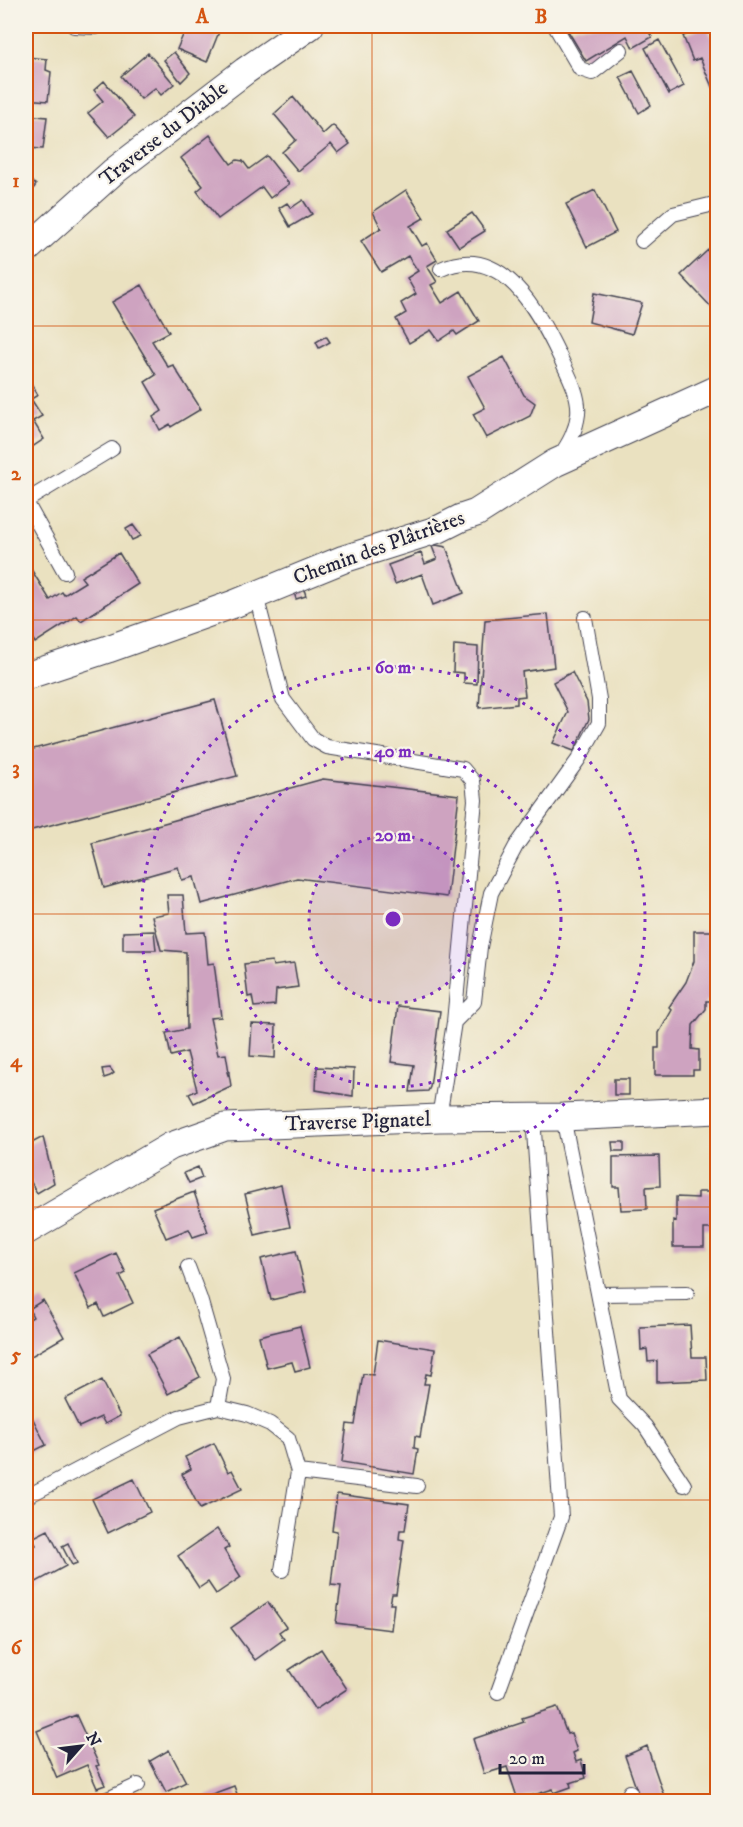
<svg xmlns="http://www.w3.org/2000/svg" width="743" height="1827" viewBox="0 0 743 1827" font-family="'IM FELL DW Pica',serif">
  <rect width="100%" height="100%" fill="#f7f3e8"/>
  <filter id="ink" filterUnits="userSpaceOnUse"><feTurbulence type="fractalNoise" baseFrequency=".0167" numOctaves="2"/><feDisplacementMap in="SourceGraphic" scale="12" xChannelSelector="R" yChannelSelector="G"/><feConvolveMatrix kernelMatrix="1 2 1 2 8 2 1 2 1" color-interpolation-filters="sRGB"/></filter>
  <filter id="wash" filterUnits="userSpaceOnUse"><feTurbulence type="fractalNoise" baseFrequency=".008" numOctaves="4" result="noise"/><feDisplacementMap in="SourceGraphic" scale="24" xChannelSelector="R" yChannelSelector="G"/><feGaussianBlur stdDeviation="1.35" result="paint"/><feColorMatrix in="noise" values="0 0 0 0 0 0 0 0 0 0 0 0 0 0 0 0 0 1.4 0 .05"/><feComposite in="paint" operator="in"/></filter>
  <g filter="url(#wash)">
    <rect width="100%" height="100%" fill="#eae1c0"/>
    <g id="blocks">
      <path fill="#cea3c0" d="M187,26H205L219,32L207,62L177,49Z
        M577,26H645L652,37L633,48L627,36L586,61L568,31Z
        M707,26L717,50V85L712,87L700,58L693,61L683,36Z
        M659,40L684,86L669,94L645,48Z
        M174,52L190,73L181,82L164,60Z
        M148,53L174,84L161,95L155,88L141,99L121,76Z
        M26,57L47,59L46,70L51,72L48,101L26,99Z
        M633,71L651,105L639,113L620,77Z
        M104,81L134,117L109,137L88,113L103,101L94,90Z
        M293,97L323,134L333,125L350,144L338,153L331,144L298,171L282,152L296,140L274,114Z
        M26,115L47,117L43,149L26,148Z
        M210,135L231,164L237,160L243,161L249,169L267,156L289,184L270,198L262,187L218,219L197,191L203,186L181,158Z
        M26,177L36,185L26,199Z
        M406,190L424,218L410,226L422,246L427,243L437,260L427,266L437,282L431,285L442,303L461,291L479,321L457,335L454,331L439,341L431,330L409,343L396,319L406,313L401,303L416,294L407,278L418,271L408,256L381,272L361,241L381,228L373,212Z
        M595,190L616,232L587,247L566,204Z
        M303,200L312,214L290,227L279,208L287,203L291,208Z
        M472,213L485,231L459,247L447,229Z
        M708,250L717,260V307L714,310L681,275Z
        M142,285L169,332L152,341L168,367L173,365L201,409L171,427L170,424L160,430L153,417L162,411L145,382L156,375L112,302Z
        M594,293L642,303L632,334L589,322Z
        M326,336L330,342L319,348L316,342Z
        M504,357L524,395L535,403L530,416L486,438L473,414L485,408L468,376Z
        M29,380L38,395L31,399L42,416L33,421L44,439L26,451V382Z
        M133,525L141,536L132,540L126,529Z
        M431,544L446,547L464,593L433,605L422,574L395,584L388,565L421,553L425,564L437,559Z
        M119,553L138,584L81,621L77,616L35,643L26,628V615L28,614L26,611V561L50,600L62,592L64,595L85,582L81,577Z
        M304,589L306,596L296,599L294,592Z
        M548,614L554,667L522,672L525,696L517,697V704L479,708L485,620Z
        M454,645L478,647L477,684L464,683V673L453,672Z
        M572,672L587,702L589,719L574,751L553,743L568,712L553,682Z
        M215,700L237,776L28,831L26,820V751Z
        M323,779L459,795L447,897L297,878L201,904L194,877L182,880L178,867L104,888L92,843Z
        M167,895H183L186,933L205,932L208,964L214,963L221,1017L210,1018L218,1055L226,1054L229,1072H227L228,1075L229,1074L231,1086L194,1103L189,1094L197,1090L187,1052L171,1056L166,1033L187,1029L186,952L161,950L152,916L169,913Z
        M154,931L156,950H123V932Z
        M694,931H717V1024H715V1001H706V1009L693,1025L692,1049L699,1050V1070H693V1075H655V1048H659V1033L672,1010L669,1007L686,982L694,961Z
        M272,961L273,966L294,963L298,987L276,990L275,1005L254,1007L252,996L248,997L244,964Z
        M398,1006L440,1011L430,1087L428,1091L410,1092L414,1065L391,1062Z
        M252,1024L276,1025L275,1058L250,1056Z
        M317,1067L354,1069L353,1096L316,1090Z
        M110,1068L114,1073L110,1076L104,1078L102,1069Z
        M614,1079H629V1095H614Z
        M43,1137L54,1183L37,1193L26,1173V1146Z
        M612,1142H624V1151H613Z
        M659,1156L660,1186L646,1187L647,1209L621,1210L619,1187H613V1157Z
        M198,1167L202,1178L189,1183L184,1173Z
        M281,1185L290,1227L255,1235L245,1194Z
        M194,1192L208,1232L193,1237L189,1229L166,1238L153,1208Z
        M698,1192H717V1229H704V1247H673V1220L676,1221V1197L698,1198Z
        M296,1251L306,1292L271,1300L261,1259Z
        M116,1253L126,1273L120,1276L133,1303L104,1317L98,1304L91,1308L74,1273Z
        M43,1300L64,1337L28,1358L26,1354V1321L33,1317L29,1309Z
        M690,1325L692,1357H706L707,1380L657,1382V1361L648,1362L647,1349L641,1350L640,1327Z
        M300,1326L310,1367L295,1371L292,1362L267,1368L259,1336Z
        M180,1337L200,1377L168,1394L147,1354Z
        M378,1340L435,1349L431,1375L426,1374L424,1384H429L420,1437L415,1436L414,1448L418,1449L414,1474L342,1462L347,1424L355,1425L363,1374L373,1375Z
        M102,1380L120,1416L105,1424L101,1417L79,1427L65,1399Z
        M31,1415L46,1445L26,1455V1418Z
        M214,1443L228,1472L232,1470L242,1489L200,1509L182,1474L191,1469L185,1457Z
        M134,1479L150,1512L108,1533L92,1499Z
        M337,1494L409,1504L405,1530H400L399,1539L404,1540L396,1594H392L390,1604H394L391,1630L336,1623L341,1586L331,1585L337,1531L332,1530Z
        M217,1529L229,1547L224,1550L241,1577L216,1594L208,1582L199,1588L178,1556Z
        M48,1530L66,1566L29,1586L26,1579V1551L36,1545L32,1538Z
        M68,1543L77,1563L72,1565L62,1546Z
        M268,1602L286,1627L279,1632L284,1639L255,1660L231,1628Z
        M321,1649L347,1689L315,1710L289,1670Z
        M557,1707L567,1734L571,1733L577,1751L573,1753L576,1762L581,1760L586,1778L570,1783L571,1787L554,1793L553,1789L518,1800L507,1767L484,1774L473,1739L524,1722L522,1718Z
        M76,1715L99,1765L96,1766L105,1785L97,1788L87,1765L57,1778L37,1731Z
        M647,1746L665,1799L658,1802H641L625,1756Z
        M169,1750L186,1782L166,1792L150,1761Z
        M234,1786L240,1802H193V1801Z"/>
    </g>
  </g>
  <g filter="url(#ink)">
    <use href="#blocks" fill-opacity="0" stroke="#403f4f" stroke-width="1.5"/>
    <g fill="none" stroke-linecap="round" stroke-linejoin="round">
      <g stroke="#403f4f" stroke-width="16">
        <path id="lane" d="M74,26L96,27V26
          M555,26L580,69L592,73L621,50
          M642,241L673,214L718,203
          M441,269C502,242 538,311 560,357C568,374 580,395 578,414C576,431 569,443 560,456
          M26,501L112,449
          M26,502L65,572
          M259,607L283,699L313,739L327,747L463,769L473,781L475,800L454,1022L439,1118
          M454,1022L474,1002L480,947L491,893L516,846L578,760L599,723V699L585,618
          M563,1117L619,1399L645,1426L684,1485
          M188,1267L200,1299L223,1379L218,1407
          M599,1294L687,1293
          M298,1472L417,1486
          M26,1497L179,1417L218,1407L247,1414L270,1424L288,1438L298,1472L282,1570
          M498,1692L561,1517L533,1117
          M630,1792L633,1802
          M101,1802L138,1785"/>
      </g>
      <g stroke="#403f4f" stroke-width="29">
        <path id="street" d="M26,250L113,172L245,71L310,26
          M26,676L108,649L234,604L344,559L439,529L461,518L476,513L555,463L718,389
          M26,1231L171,1146L225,1127L439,1118L563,1117L718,1110"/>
      </g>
      <use href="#lane" stroke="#fff" stroke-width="14"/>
      <use href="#street" stroke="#fff" stroke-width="27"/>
    </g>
  </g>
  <path fill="none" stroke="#d45411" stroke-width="1.5" stroke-opacity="0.55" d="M372,26V1802M26,326H718M26,620H718M26,914H718M26,1207H718M26,1500H718"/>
  <circle cx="393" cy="919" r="84" fill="#7b2cbf" fill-opacity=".12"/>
  <g fill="none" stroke="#7b2cbf" stroke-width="3" stroke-dasharray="3 6">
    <circle cx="393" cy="919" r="84"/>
    <circle cx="393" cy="919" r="168"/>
    <circle cx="393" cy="919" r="252"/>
  </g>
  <g text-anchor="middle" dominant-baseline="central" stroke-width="4.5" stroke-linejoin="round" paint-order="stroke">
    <g font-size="21" fill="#22223b" stroke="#f7f3e8">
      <text transform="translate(164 134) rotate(-38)">Traverse du Diable</text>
      <text transform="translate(379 548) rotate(-20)">Chemin des Plâtrières</text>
      <text transform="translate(358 1122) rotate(-2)">Traverse Pignatel</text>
    </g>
  </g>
  <circle cx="393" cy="919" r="9" fill="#7b2cbf" stroke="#f7f3e8" stroke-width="3"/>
  <g font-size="18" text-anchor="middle" font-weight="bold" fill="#7b2cbf" stroke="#f7f3e8" stroke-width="4.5" stroke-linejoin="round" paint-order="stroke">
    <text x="393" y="673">60 m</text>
    <text x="393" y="757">40 m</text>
    <text x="393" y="841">20 m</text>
  </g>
  <rect width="743" height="1827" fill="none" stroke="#f7f3e8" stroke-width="66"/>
  <g transform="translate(81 1746) rotate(62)" stroke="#f7f3e8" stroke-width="4.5" paint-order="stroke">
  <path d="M0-4.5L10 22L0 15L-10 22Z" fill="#22223b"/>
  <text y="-9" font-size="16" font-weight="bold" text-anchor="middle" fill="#22223b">N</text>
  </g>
  <path d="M500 1764v9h84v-9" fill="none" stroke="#22223b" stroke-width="3"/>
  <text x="509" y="1764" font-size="18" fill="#22223b" stroke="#f7f3e8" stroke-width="4.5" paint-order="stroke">20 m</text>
  <rect x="33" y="33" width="677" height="1761" fill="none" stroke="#d45411" stroke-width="2"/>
  <g font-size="20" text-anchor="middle" font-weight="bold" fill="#d45411">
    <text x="202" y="23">A</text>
    <text x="541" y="23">B</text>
    <text x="16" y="187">1</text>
    <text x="16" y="480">2</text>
    <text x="16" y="774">3</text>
    <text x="16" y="1067">4</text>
    <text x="16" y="1361">5</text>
    <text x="16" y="1654">6</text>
  </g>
</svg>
